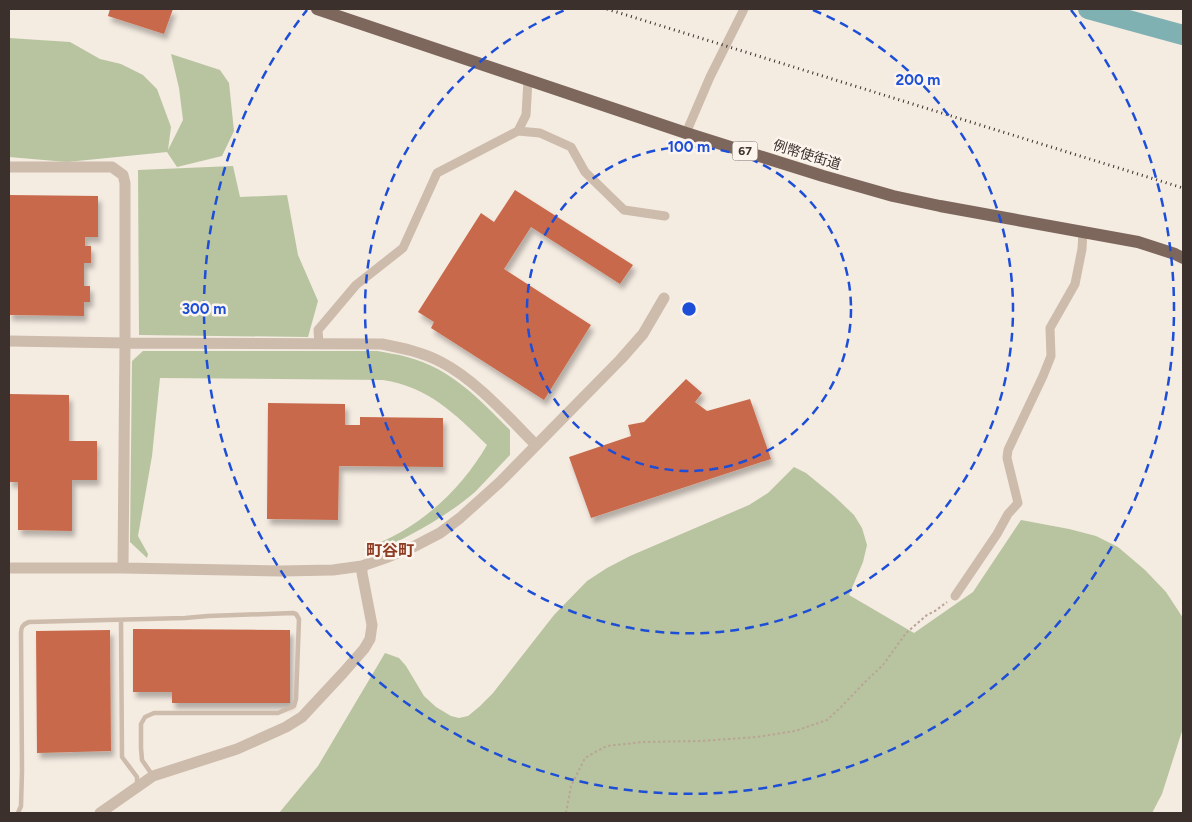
<svg xmlns="http://www.w3.org/2000/svg" width="1192" height="822" viewBox="0 0 1192 822" font-family="Figtree,'Noto Sans JP',sans-serif">
  <defs>
    <filter id="shadow"><feDropShadow dx="3" dy="5.5" stdDeviation="2.5" flood-color="#0004"/></filter>
  </defs>
  <rect width="100%" height="100%" fill="#f4ebe1"/>
  <path fill="#b8c4a0" d="M9,38L70,42L100,59L121,64L143,75L157,89L171,127L168,150L183,120L179,88L171,54L220,70L229,83L234,131L222,156L177,167L167,152L67,162L9,157Z
    M233,166L240,197L287,195L298,255L318,301L308,337L139,335L138,170Z
    M143,351H377C387,353 397,354 407,357C452,369 479,399 510,430V455C498,467 487,480 475,492C455,509 433,523 410,535C395,543 380,550 363,550C375,544 389,539 401,532C437,511 466,481 487,445C455,414 429,387 383,380L160,378L152,456L138,536L148,554L147,558L130,542L132,361Z
    M794,467L806,473L834,496L854,515L862,528L867,545L863,562L849,595L914,633L973,592L1021,520L1069,529L1096,536L1118,547L1145,570L1166,592L1183,618V728L1162,794L1152,813H279L318,766L385,653L399,658L406,666L424,696L436,707L451,716L459,718L468,716L479,707L493,693L554,615L587,581L607,568L630,556L749,505L768,493Z"/>
  <g fill="none" stroke-linecap="round" stroke-linejoin="round">
    <path stroke="#7fb0b2" stroke-width="20" d="M1088,9L1183,35"/>
  </g>
  <path fill="#c8694b" filter="url(#shadow)" d="M110,9H173L164,34L108,16Z
    M515,190L633,265L620,284L531,227L504,269L591,325L544,400L431,328L434,322L418,312L481,213L494,222Z
    M9,195L98,196V237H85V246H91V263H84V286H90V302H84V316L9,315Z
    M686,379L702,393L695,402L707,411L750,399L771,459L591,518L569,457L631,436L628,425L644,422Z
    M9,394L69,395V441H97V480H72V531L18,530V482H9Z
    M268,403L345,404V425H360V417L443,418V467L339,466L338,520L267,519Z
    M133,629L290,630V703H172V692H133Z
    M110,630L111,751L37,753L36,631Z"/>
  <g fill="none" stroke-linecap="round" stroke-linejoin="round">
    <path stroke="#b9a596" stroke-width="2" stroke-dasharray="2.5 2.5" stroke-linecap="butt" d="M566,813L571,786L585,758L597,751L607,746L643,742L701,741L757,737L795,731L827,720L841,707L865,682L883,665L906,633L927,615L935,611L947,602"/>
    <path stroke="#cdbbac" stroke-width="4.5" d="M121,620L122,757L137,777V785
      M18,813L21,806L22,771L21,633C21,627 23,624 29,622L185,618L208,616L293,613L296,614L299,619L296,699L294,706L278,713H154L145,717L141,724V748L142,760L153,776"/>
    <path stroke="#cdbbac" stroke-width="9" d="M518,131L540,133L571,147L585,172L624,210L665,216
      M686,133L710,77L744,9
      M319,344L318,330L356,285L403,248L437,173L518,131L526,115L528,80
      M955,596L997,534L1008,514L1018,503L1007,458L1008,450L1043,376L1051,356L1050,328L1075,284L1082,249L1083,231"/>
    <path stroke="#cdbbac" stroke-width="11" d="M9,167H112L123,175L125,183V343L123,568
      M9,341L125,343L382,344C402,348 422,352 441,362C476,380 508,417 536,445
      M9,568H123L281,571L333,570L362,566L388,557L413,547L440,533L460,518L500,482L621,359L643,334L664,298
      M100,813L153,776L237,749L286,727L302,717L343,673L364,649L370,639L372,625L362,573V566"/>
    <path stroke="#7d675c" stroke-width="12" d="M317,9L686,133L823,176L893,196L940,206L1138,242L1175,254L1183,258"/>
    <path stroke="#3b302b" stroke-width="3" stroke-dasharray="1 4" stroke-linecap="butt" d="M607,9L1183,188"/>
  </g>
  <g fill="none" stroke="#1d4ed8" stroke-width="2.5" stroke-dasharray="9 6">
    <circle cx="689" cy="309" r="162"/>
    <path d="M813 10A324 324 0 1 1 565 10"/>
    <path d="M1071 10A485 485 0 1 1 307 10"/>
  </g>
  <g text-anchor="middle" dominant-baseline="central" stroke-width="5" stroke-linejoin="round" paint-order="stroke">
    <rect fill="#fbf5ee" stroke="#756b66" stroke-width="1" x="732.5" y="141.5" width="25" height="19" rx="4"/>
    <g font-size="12" font-weight="bold" fill="#3b302b">
      <text x="745" y="151">67</text>
    </g>
    <g font-size="14" fill="#3b302b" stroke="#fbf5ee">
      <text transform="translate(807 155) rotate(17)">例幣使街道</text>
    </g>
    <g font-size="16" font-weight="bold" fill="#8c3b22" stroke="#fbf5ee">
      <text x="390" y="550">町谷町</text>
    </g>
  </g>
  <circle cx="689" cy="309" r="8" fill="#1d4ed8" stroke="#fbf5ee" stroke-width="2.5"/>
  <g font-size="15" text-anchor="middle" font-weight="bold" fill="#1d4ed8" stroke="#fbf5ee" stroke-width="5" stroke-linejoin="round" paint-order="stroke">
    <text x="918" y="85">200 m</text>
    <text x="689" y="152">100 m</text>
    <text x="204" y="314">300 m</text>
  </g>
  <rect width="1192" height="822" fill="none" stroke="#3b302b" stroke-width="20"/>
</svg>
